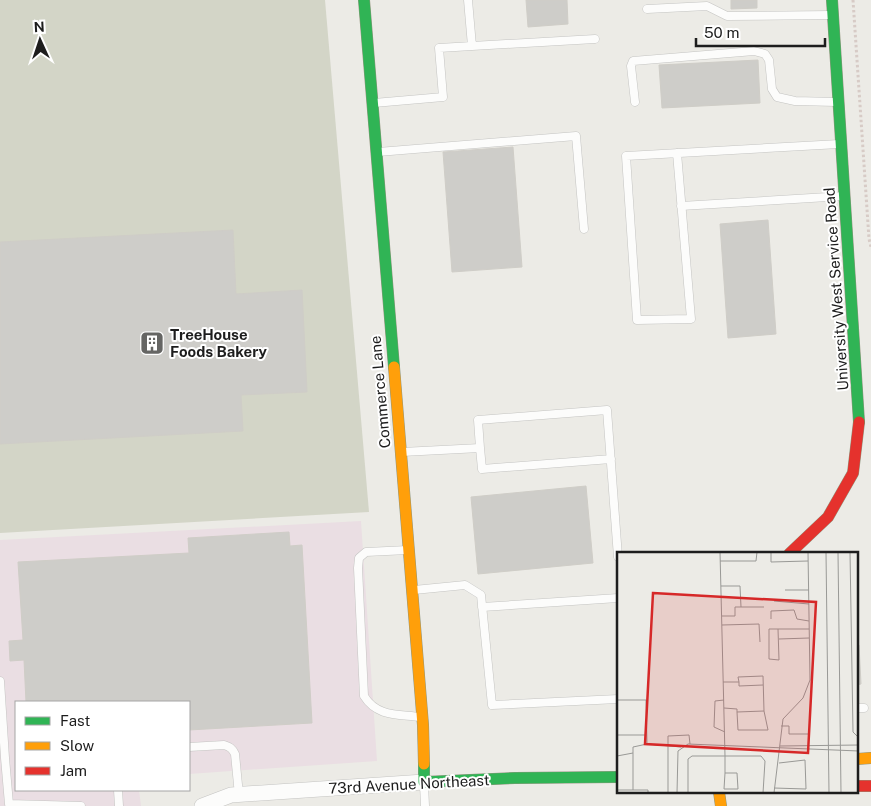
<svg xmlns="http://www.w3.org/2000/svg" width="871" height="806" viewBox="0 0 871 806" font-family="'Public Sans',sans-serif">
  <rect width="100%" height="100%" fill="#ecebe6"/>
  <path fill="#eadee3" d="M361,521L377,761L189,774V702H16V790H139L141,806H0V540Z"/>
  <path fill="#d3d5c7" d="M0,0H325L369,512L0,533Z"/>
  <path fill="#cecdc9" stroke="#cfcdc7" d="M526,0H567L568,24L528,27Z
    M731,0H757V8L731,9Z
    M758,60L760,103L662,108L659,65Z
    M513,147L522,267L452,272L443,152Z
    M768,220L776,334L728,338L720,224Z
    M233,230L236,294L302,290L307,392L241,395L243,431L0,444V242Z
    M586,486L593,563L478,574L471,497Z
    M289,532L290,546L302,545L312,723L189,730V702H26L24,660L10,661L9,641L23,640L18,562L189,553L188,538Z
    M857,645H859L861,684L857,685Z"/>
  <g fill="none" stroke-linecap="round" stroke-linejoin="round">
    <g stroke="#c4c4c2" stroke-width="9">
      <path id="lane" d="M647,9L707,6L727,16L831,15
        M472,46L595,39
        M635,102L631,66L633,61L754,51L765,54L769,60L772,89L777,97L795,101L836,102
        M374,103L443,97L439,48L472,46L468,0
        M378,152L576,136L584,229
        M677,153L691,319L637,320L626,156L839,144
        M681,206L844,196
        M480,448L482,469L611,459
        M402,452L480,448L478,420L607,410L618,557
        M408,550L366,552L359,558L358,568L364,696C377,717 398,714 420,717
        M414,590L465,585L481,595L492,705L618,699
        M482,607L618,598
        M0,681L5,758L9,804L81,806
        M857,708H864
        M189,747L224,745C230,747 232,748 235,754L239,795
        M424,784L425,806
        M118,790L119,806"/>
    </g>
    <g stroke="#c4c4c2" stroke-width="16">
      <path id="street" d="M202,806L231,795L424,782"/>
    </g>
    <g stroke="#90967e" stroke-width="12">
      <path id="fast" d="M364,0L394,367
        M832,0L859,422
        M424,764V782L515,778L618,777"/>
    </g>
    <g stroke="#90967e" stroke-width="12">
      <path id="slow" d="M394,367L423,725L424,764
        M857,759L871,758
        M719,792L721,806"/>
    </g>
    <g stroke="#90967e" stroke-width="12">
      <path id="jam" d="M789,554L828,517L853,473L859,422
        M857,786H871"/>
    </g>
    <path stroke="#d7cbc6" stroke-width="3" stroke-dasharray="2.5 2.5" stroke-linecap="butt" d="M853,0L869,239L871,247"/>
    <use href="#lane" stroke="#fcfcfb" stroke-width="8"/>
    <use href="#street" stroke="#fcfcfb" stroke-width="15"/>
    <use href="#fast" stroke="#30b455" stroke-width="11"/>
    <use href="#slow" stroke="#ff9f0a" stroke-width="11"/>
    <use href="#jam" stroke="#e5322d" stroke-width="11"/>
  </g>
  <defs>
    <g id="building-square" transform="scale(1.25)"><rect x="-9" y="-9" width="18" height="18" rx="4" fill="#656563" stroke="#fff"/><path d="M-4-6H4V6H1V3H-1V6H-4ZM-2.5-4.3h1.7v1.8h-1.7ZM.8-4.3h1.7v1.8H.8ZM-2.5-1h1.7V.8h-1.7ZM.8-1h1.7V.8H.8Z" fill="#fff"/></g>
  </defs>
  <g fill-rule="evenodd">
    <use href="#building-square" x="152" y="343"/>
  </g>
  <g text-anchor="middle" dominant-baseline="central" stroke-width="4" stroke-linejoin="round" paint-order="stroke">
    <g font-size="15" fill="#1d1d1d" stroke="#fff">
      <text transform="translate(836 289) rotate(-94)">University West Service Road</text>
      <text transform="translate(380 392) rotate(-95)">Commerce Lane</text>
      <text transform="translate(409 784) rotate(-3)">73rd Avenue Northeast</text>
    </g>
    <g font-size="15" font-weight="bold" fill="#1d1d1d" stroke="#fff" text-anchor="start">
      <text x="170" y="334">TreeHouse<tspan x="170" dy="17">Foods Bakery</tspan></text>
    </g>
  </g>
  <g transform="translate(617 552)">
    <rect width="241" height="241" fill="#ecebe6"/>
    <path fill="none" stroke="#999996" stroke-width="1" d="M154,0V10L191,9M209,0L212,241M221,0L224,241M233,0L236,180L242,186M103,9H139L140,0M104,34H123L124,55H118V64H105M168,38H192M157,49L192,52M124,55H147M154,67V59L177,58L180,67L192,69M105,73L142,72L143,90M161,77L162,108L152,107V77H192M162,87L192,86M106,130H122L121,125L146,124L147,159M122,130V134L146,133M0,148H29L30,192L64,195M107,148L98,149L97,175L108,180M107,156L120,157V160L121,178H151L147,159L120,160M164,174H172V182H191M0,183H29M163,194L242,193M0,204L16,201V195L30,192M108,221L107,237H121L120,221H108V204H144L148,209L146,241M157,236L189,237L188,208L162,211M0,238H16V201M16,238H31V241M51,241V184L72,183L73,192M60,241L61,199L71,192L242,199M71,241V207L75,204H108L103,0M157,241L166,167L186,146L193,128L191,0"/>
    <path fill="#d62828" fill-opacity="0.15" stroke="#d62828" stroke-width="2.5" d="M36,41L199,50L191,201L28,192Z"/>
    <rect width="241" height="241" fill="none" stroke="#1d1d1d" stroke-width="2.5"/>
  </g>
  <rect x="15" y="701" width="175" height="90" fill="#ffffff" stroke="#a5a5a5"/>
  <rect x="25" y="717" width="25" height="8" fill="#30b455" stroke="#a5a5a5"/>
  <text x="60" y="726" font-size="15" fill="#1d1d1d">Fast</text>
  <rect x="25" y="742" width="25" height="8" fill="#ff9f0a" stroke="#a5a5a5"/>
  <text x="60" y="751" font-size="15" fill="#1d1d1d">Slow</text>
  <rect x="25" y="767" width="25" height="8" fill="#e5322d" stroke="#a5a5a5"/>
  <text x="60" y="776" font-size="15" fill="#1d1d1d">Jam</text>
  <g transform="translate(40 40) rotate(357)" stroke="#ffffff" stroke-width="4" paint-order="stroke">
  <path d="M0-4L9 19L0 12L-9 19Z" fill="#1d1d1d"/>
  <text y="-8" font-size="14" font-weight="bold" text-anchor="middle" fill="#1d1d1d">N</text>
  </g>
  <path d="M696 38v8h129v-8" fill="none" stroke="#1d1d1d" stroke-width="2.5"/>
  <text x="704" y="38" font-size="15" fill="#1d1d1d" stroke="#ffffff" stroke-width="4" paint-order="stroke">50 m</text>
</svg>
